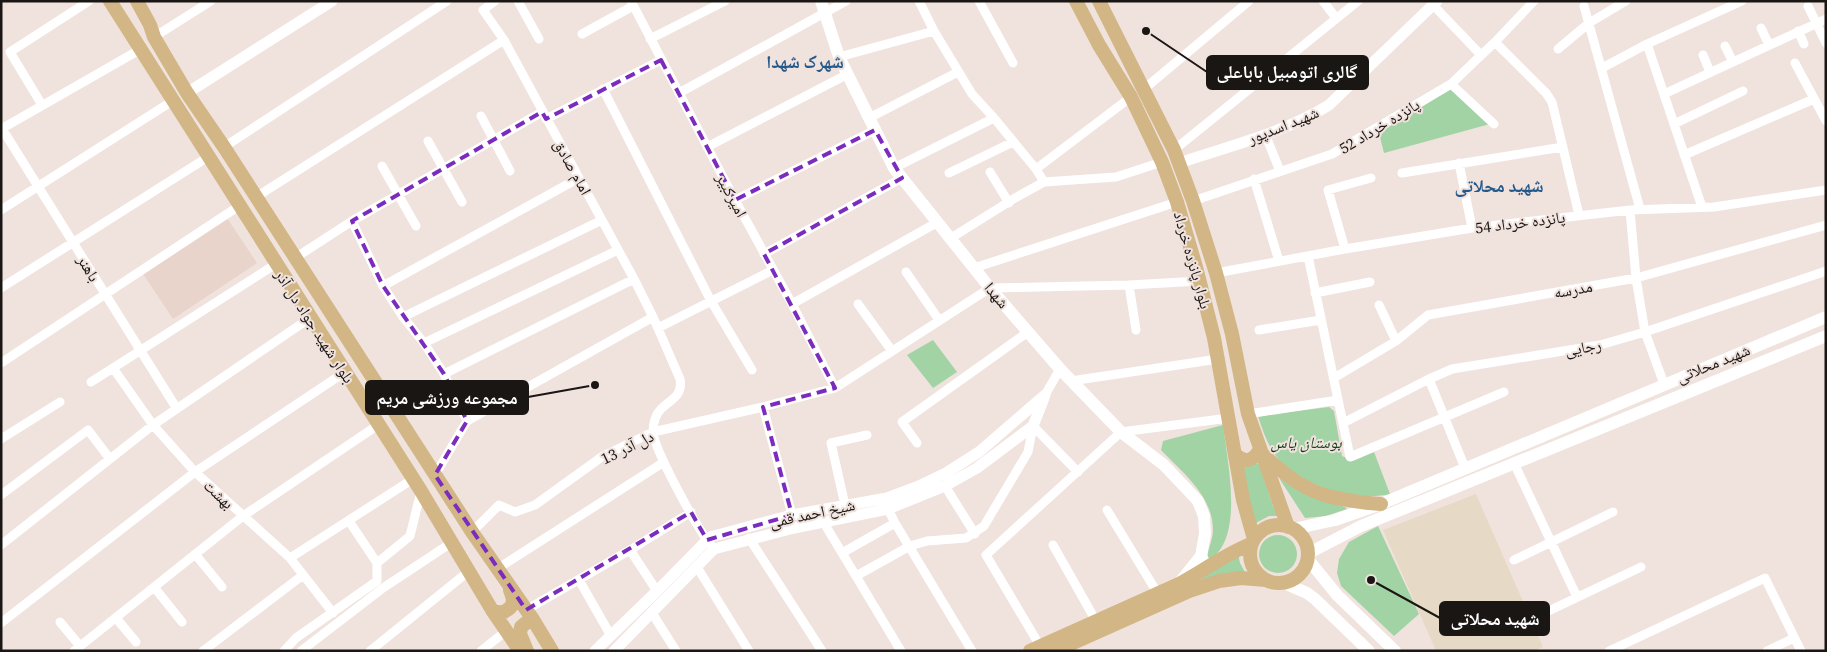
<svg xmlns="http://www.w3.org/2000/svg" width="1827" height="652" viewBox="0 0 1827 652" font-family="'Source Serif 4','Noto Naskh Arabic',serif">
  <rect width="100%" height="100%" fill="#f0e2dd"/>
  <path fill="#e9d4cc" d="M227,218L257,263L173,319L143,274Z"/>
  <path fill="#e6dac6" d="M1476,494L1543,647L1533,651H1436L1383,530Z"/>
  <path fill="#a2d3a4" d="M1451,89L1490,124L1384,153L1379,133Z
    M933,340L957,372L933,388L907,355Z
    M1329,407L1334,411L1342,456L1353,461L1374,452L1390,494C1357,502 1303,487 1280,461C1269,449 1263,432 1258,416Z
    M1223,425C1227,460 1246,542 1207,561C1207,550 1213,540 1213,530C1213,496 1183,473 1161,450L1163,441Z
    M1243,464H1259L1273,506L1278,516H1269L1252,525Z
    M1279,478C1303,495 1318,499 1345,507L1347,509L1326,516L1305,518Z
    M1378,526L1419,614L1394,636L1341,586L1337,573L1339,559L1349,542Z
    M1259 554a19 19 0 1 1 38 0a19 19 0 1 1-38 0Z
    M1238,553L1240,563L1246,574L1193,585Z"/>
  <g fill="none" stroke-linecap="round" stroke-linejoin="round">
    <path stroke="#fff" stroke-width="9" d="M495,1L483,10L504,40L634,279L653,317L680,379C684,402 661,400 655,419C654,422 653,428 653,431C653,448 698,530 711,545
      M518,1L539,39
      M631,1L735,200L792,304L835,388
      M919,1L934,31L972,94L994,118L1036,169L1044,182
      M979,1L1013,63
      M1323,1L1336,18
      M1433,5L1481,55
      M1584,6L1640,209
      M1808,6L1826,43
      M1761,28L1769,45
      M1798,31L1804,44
      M582,34L633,6
      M154,37L211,1
      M650,39L725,1
      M1495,42L1546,93L1552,102L1579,215
      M1647,44L1702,207
      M1725,46L1733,62
      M1558,49L1589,23L1626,1
      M1703,55L1710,72
      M839,57L934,31
      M1795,63L1826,121
      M1602,68L1647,44L1742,1
      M1451,84L1494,124
      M603,89L711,301L752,370
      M1144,89L1249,1
      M679,93L846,1
      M1664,94L1826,19
      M42,105L10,52L89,1
      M481,116L510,171
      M869,118L958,72
      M546,119L661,60
      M1674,124L1743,91
      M1,127L177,409
      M1,129L141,49
      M1265,134L1280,171
      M428,141L462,202
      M224,147L447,1
      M707,147L848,74
      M1174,150L1358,1
      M1684,155L1814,99
      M1459,163L1472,228
      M382,166L416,226
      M894,168L994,118
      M1036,169L1131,97
      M990,172L1009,203
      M949,173L1013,142
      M1402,173L1563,147
      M1254,179L1279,261
      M256,197L504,40
      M735,200L875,130
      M1193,201L1332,154L1451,84L1495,42L1534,1
      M1,210L174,100
      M1630,210L1636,278L1645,332L1664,384
      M352,221L383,286L403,317L424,343L444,374L467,421
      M951,238L1015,198L1044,182L1116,177L1162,162
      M1345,249L1328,190L1371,178
      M764,254L902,178
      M1308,256L1350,457L1504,392
      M295,258L352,221L542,112
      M974,268L1177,202
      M906,272L939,320
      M1216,273L1345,249L1472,228L1630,210L1714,207L1826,190
      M1129,285L1136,330
      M383,286L579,178
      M1,288L208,157
      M1315,293L1370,282
      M792,304L938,222
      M858,304L892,351
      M1379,305L1396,341
      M403,317L602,220
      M658,328L773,270
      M1259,330L1321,320
      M424,343L618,250
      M1,363L239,206
      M113,368L153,425L195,472L290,558L333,613
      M444,374L634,279
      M1334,378L1396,341L1428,315L1636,278L1826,225
      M1429,379L1465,468
      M1071,381L1218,359
      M91,382L276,264
      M1045,395L1060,369
      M763,407L792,515
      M1248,414L1338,400
      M1343,423L1429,379L1452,369L1600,345L1645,332L1826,271
      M1033,426L1078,472
      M1,439L60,402
      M917,443L902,422L1028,332
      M1514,463L1577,597
      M435,475L467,421L653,317
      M945,486L975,534
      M1,495L88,430L110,459
      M845,505L831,443L867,435
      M888,509L895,523L972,651
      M1107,510L1158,594
      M824,523L901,651
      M472,532L499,505L515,512L535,505L603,456L653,432L763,407L835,388L990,288L1129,285L1200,281
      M749,538L822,651
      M1,545L153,425L310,318
      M1053,545L1096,621
      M630,550L657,591
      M842,553L895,523
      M195,554L222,587
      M290,558L413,479
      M1514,560L1613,512
      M377,563L410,536L421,491
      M697,567L749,651
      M497,569L664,462
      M856,576L910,546L927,541L966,538L984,526L1028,452L1033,426
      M579,580L611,636
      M154,587L182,622
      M526,610L630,550L691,512
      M652,613L676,651
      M1538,616L1641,567
      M116,618L136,642
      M60,622L80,646
      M1,623L195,472L345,372
      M1040,646L986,555L1121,432L1229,418
      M74,651L243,516L378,425
      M203,651L303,575
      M284,651L296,638L377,581V563L349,521
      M301,651L383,588L451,543
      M370,651L469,571
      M481,651L506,631
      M1609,651L1765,578L1801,651
      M1767,651L1794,638"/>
    <path stroke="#fff" stroke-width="11" d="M187,93L332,1
      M1179,163C1229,146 1284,133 1329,105L1437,1
      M595,651L657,591L710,537L792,515L887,498L919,486L946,473L979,452L1045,395
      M614,651L714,549L794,528L888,509L945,486L977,468L1033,426L1044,398"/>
    <path stroke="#fff" stroke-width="12" d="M821,1L839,57L894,168L990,288L1060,369L1121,432L1164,465L1198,501L1204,516L1205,534L1201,556
      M1293,529L1335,520L1381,504L1826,317
      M1307,554L1361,526L1826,336
      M1307,558L1337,595L1395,651
      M1180,582L1201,556L1204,562
      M1284,583L1307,593L1315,599L1369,651"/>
    <path stroke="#d2b685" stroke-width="14" d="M110,1L421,491L492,610L520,651
      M137,1L150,25L154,37L187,93L224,147L472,532L532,618L552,651
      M1076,1L1099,45L1131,97L1162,162L1177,202L1196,267L1214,338L1243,500L1254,539
      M1099,1L1174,150L1193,201L1216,273L1232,334L1248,414L1288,527
      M1236,455C1245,464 1256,460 1260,448
      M1265,456C1303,494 1329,500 1381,504
      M1250 554a29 29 0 1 1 58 0a29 29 0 1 1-58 0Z
      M492,610L501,613C514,608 515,602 510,590
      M527,651L520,634L521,627L532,618
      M1030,651L1177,585C1202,572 1225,554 1251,544
      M1055,651L1189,591L1219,581L1241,578L1266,580"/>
  </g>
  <path fill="none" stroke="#7b2cbf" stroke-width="4" stroke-dasharray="10 6" stroke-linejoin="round" d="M661,60L735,200L875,130L902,178L764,254L835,388L763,407L792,515L707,540L691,512L526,610L435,475L467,421L444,374L383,286L352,221L542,112L546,119Z"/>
  <g text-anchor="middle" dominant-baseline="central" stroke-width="4" stroke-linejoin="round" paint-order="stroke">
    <g font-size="16" fill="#1a1614" stroke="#f0e2dd">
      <text transform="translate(1283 125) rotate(-22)">شهید اسدپور</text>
      <text transform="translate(1379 126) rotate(-31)">پانزده خرداد 52</text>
      <text transform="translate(573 167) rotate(61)">امام صادق</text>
      <text transform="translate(732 195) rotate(62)">امیرکبیر</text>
      <text transform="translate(1520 222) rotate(-7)">پانزده خرداد 54</text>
      <text transform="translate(1193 260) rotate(74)">بلوار پانزده خرداد</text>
      <text transform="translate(89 268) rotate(59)">باهنر</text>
      <text transform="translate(1573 289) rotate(-10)">مدرسه</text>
      <text transform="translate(997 295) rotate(50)">شهدا</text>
      <text transform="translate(315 326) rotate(57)">بلوار شهید جواد دل آذر</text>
      <text transform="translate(1583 347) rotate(-10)">رجایی</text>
      <text transform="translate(1713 363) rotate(-22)">شهید محلاتی</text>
      <text transform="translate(627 447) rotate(-26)">دل آذر 13</text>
      <text transform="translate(219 494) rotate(43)">بهشت</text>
      <text transform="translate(812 513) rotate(-12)">شیخ احمد قمی</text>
    </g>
    <g font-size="16" font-style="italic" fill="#103d16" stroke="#f0e2dd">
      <text x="1306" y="442">بوستان یاس</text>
    </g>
    <g font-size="18" font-weight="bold" fill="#23588b" stroke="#f0e2dd">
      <text x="805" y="61">شهرک شهدا</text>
      <text x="1499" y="185">شهید محلاتی</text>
    </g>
  </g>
  <path fill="none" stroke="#1a1614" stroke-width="2" d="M1146 31L1207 72M595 385L528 397M1371 580L1440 618"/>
  <g fill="#1a1614" stroke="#f0e2dd" stroke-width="2">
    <circle cx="1146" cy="31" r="5"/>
    <circle cx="595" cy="385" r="5"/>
    <circle cx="1371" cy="580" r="5"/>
  </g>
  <g fill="#1a1614" stroke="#1a1614" stroke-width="2">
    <rect x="1207" y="56" width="161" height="33" rx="5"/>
    <rect x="366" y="381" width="162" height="33" rx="5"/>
    <rect x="1440" y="602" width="109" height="33" rx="5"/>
  </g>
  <g font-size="18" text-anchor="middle" font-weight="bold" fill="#fff">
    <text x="1287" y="78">گالری اتومبیل باباعلی</text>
    <text x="447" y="404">مجموعه ورزشی مریم</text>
    <text x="1495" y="625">شهید محلاتی</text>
  </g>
  <rect width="1827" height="652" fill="none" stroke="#1a1614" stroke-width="5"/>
</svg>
